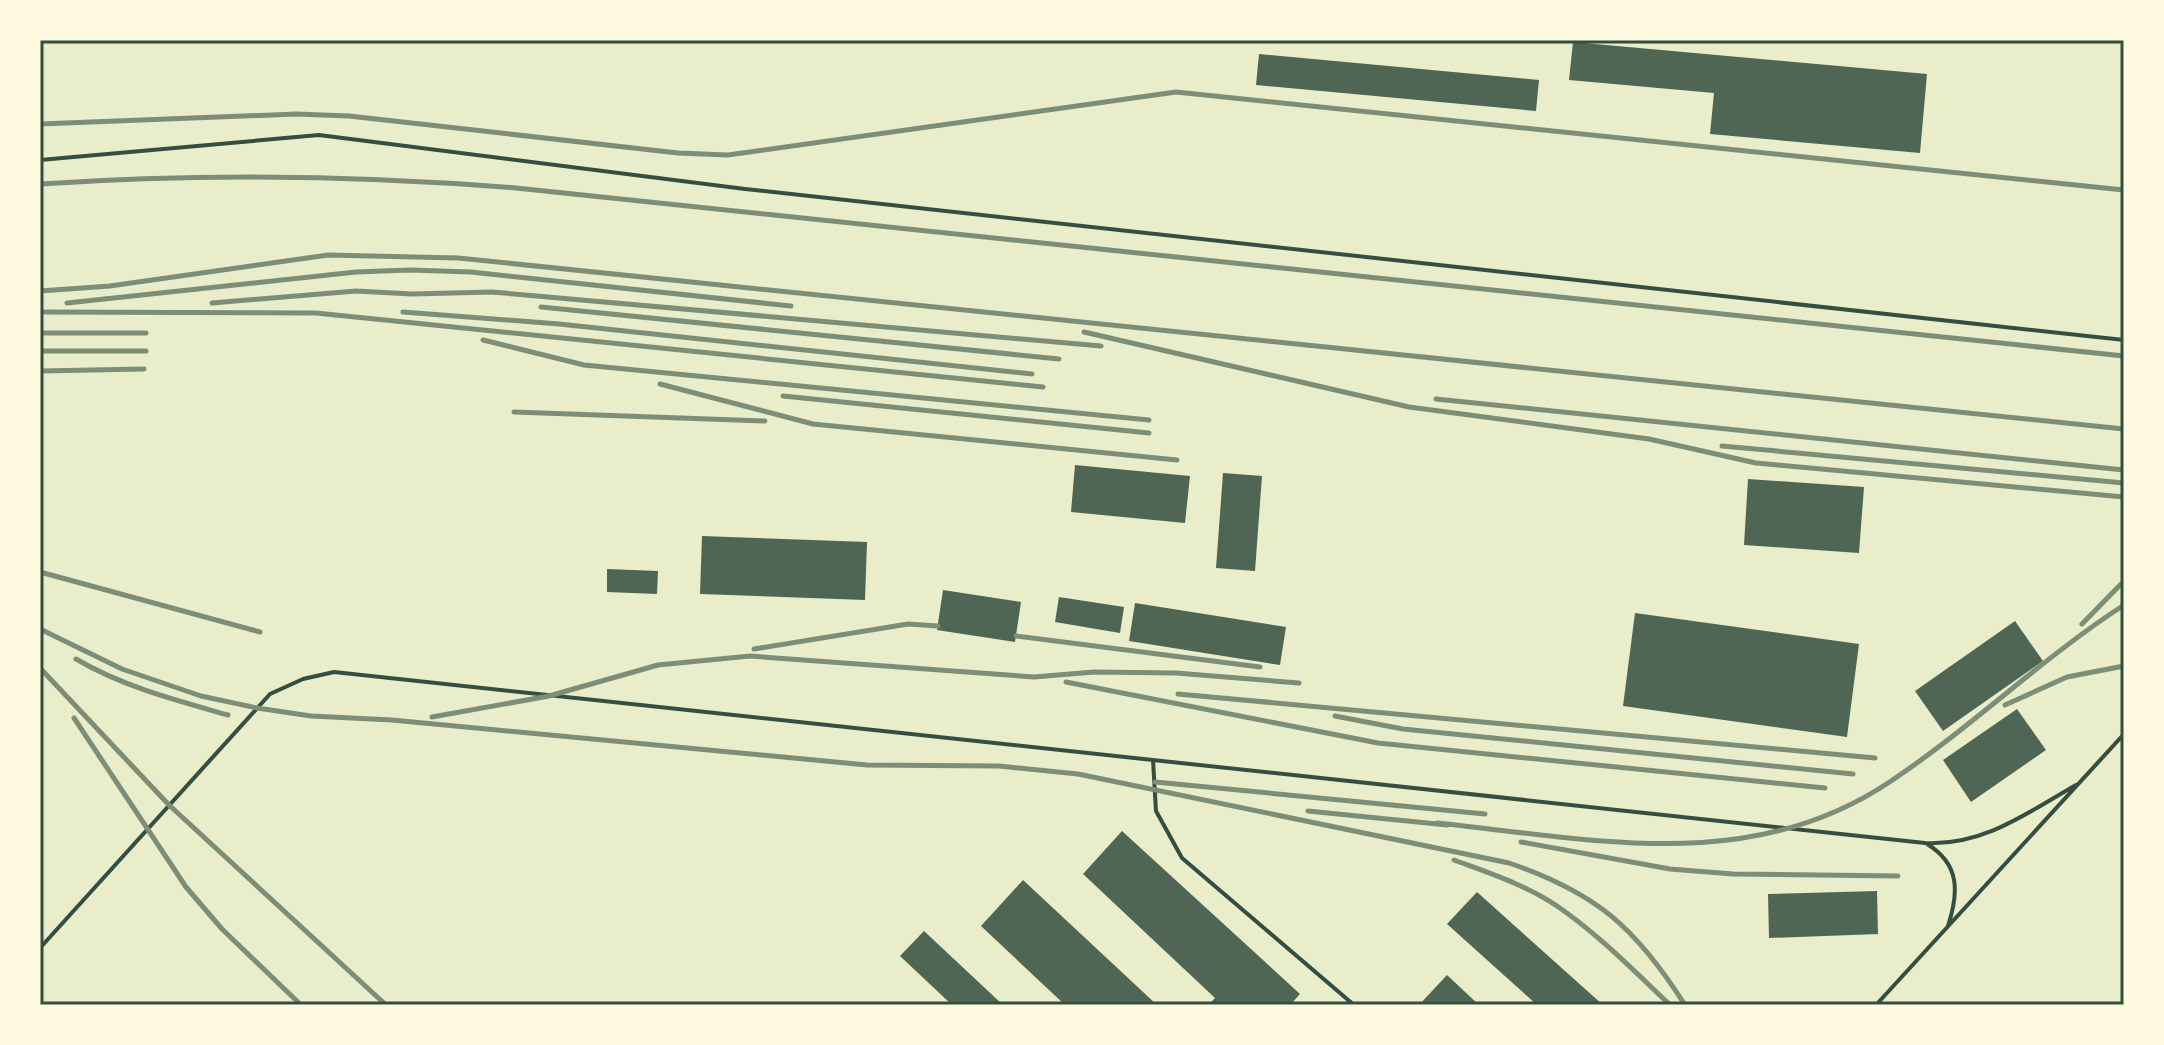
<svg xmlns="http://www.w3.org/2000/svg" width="2164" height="1045" viewBox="0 0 2164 1045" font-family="'Crimson Pro',serif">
  <rect width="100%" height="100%" fill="#e9edc9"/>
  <path fill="#4f6655" d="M1573,42L1927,74L1920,153L1710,134L1714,93L1569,80Z
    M1259,54L1539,80L1536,111L1256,85Z
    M1075,465L1190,476L1185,523L1071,512Z
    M1223,473L1262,476L1255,571L1216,568Z
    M1748,479L1864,487L1859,553L1744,545Z
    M702,536L867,542L865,600L700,594Z
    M607,569L658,571L657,594L607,592Z
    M943,590L1021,602L1015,642L937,630Z
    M1059,597L1124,607L1120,633L1055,622Z
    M1135,603L1286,627L1280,665L1129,641Z
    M1635,613L1859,644L1847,737L1623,706Z
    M2015,621L2043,661L1943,731L1915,691Z
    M2017,709L2046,750L1971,802L1943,760Z
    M1122,831L1300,994L1290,1005H1208L1215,998L1083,874Z
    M1023,880L1157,1005H1065L981,926Z
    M1877,891L1878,934L1769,938L1768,894Z
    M1477,892L1603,1005H1537L1447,924Z
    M924,931L1003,1005H952L900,956Z
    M1447,975L1479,1005H1419Z"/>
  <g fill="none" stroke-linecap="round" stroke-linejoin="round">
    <path stroke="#344e41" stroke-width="4" d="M40,160L319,135L745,189L2124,340
      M1153,760L1156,811L1182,858L1354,1005
      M1927,844C1960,864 1959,892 1948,926
      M40,948L270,694L303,679L334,672L1925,843C1983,846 2027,813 2076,785
      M1876,1005L2124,734"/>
    <path stroke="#7c8e77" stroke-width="5" d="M40,124L296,114L349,116L678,153L728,155L1176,92L2124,190
      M40,184C200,173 357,175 516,188L2124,356
      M40,291L110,286L328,255L458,258L2124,429
      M67,303L356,272L410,270L471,272L791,306
      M212,303L356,291L412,294L492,292L1101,346
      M541,307L1059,359
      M40,312L316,313L1043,387
      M403,312L559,324L1032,374
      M1084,332L1409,407L1649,439L1756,463L2124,497
      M40,333H146
      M483,340L584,365L1149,420
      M40,351H146
      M40,371L144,369
      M660,384L813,424L1177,460
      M783,396L1149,433
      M1436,399L2124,470
      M514,412L765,421
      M1722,446L2124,483
      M40,572L260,632
      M2082,624L2124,581
      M40,629L122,669L201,696L257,708L311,716L392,720L867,765L999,766L1078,774L1509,863C1597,893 1636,928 1685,1005
      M1016,636L1260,667
      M754,649L908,624L938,626
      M76,659C124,687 175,700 228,715
      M40,668L169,805L386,1005
      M1066,682L1378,743L1825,788
      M1178,694L1875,758
      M2005,705L2067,677L2124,666
      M1335,716L1403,729L1853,774
      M432,717L549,696L658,665L750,656L1034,677L1094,672L1176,673L1299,683
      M74,718L186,887L222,929L301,1005
      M1155,782L1485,814
      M1308,811L1447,825
      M1437,823C1593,839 1751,876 1891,781C1972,727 2042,658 2124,605
      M1521,842L1670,869L1733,874L1898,876
      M1454,860C1489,873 1526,885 1557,906C1598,934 1634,971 1670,1005"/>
  </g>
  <rect width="2164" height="1045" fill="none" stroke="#fefae0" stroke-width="84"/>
  <rect x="42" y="42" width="2080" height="961" fill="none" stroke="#344e41" stroke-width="3"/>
</svg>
